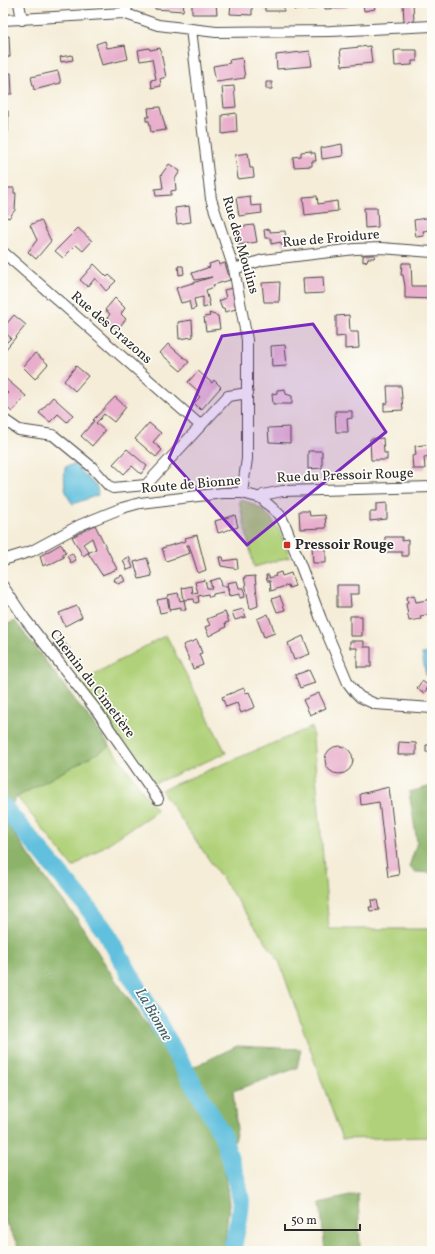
<svg xmlns="http://www.w3.org/2000/svg" width="435" height="1254" viewBox="0 0 435 1254" font-family="Vollkorn,serif">
  <rect width="100%" height="100%" fill="#fdfcf7"/>
  <filter id="ink" filterUnits="userSpaceOnUse"><feTurbulence type="fractalNoise" baseFrequency=".025" numOctaves="2"/><feDisplacementMap in="SourceGraphic" scale="8" xChannelSelector="R" yChannelSelector="G"/><feConvolveMatrix kernelMatrix="1 2 1 2 8 2 1 2 1" color-interpolation-filters="sRGB"/></filter>
  <filter id="wash" filterUnits="userSpaceOnUse"><feTurbulence type="fractalNoise" baseFrequency=".012" numOctaves="4" result="noise"/><feDisplacementMap in="SourceGraphic" scale="16" xChannelSelector="R" yChannelSelector="G"/><feGaussianBlur stdDeviation="0.9" result="paint"/><feColorMatrix in="noise" values="0 0 0 0 0 0 0 0 0 0 0 0 0 0 0 0 0 1.4 0 .05"/><feComposite in="paint" operator="in"/></filter>
  <g filter="url(#wash)">
    <rect width="100%" height="100%" fill="#f5edd8"/>
    <path fill="#b0d179" stroke="#6e7e52" d="M239,500C271,506 279,529 290,557L254,567Z
      M166,635L226,753L153,784L78,683Z
      M312,727L329,929H432V1137L342,1139L279,961L161,790Z
      M110,746L157,811L73,867L17,797Z"/>
    <path fill="#8cb369" stroke="#5c6f4a" d="M15,621L110,746L17,797L3,818L49,883L78,920L112,975L181,1073L237,1046L301,1049L297,1068L233,1091L237,1130L225,1173L229,1204L224,1251H21L3,1218V626Z
      M432,786V873L416,872L409,867L417,842L409,792Z
      M358,1194L360,1251H325L320,1203Z"/>
    <path fill="#60c0de" stroke="#467684" d="M74,464L97,487L98,495L73,504C63,493 64,480 65,467Z
      M431,653L432,673L426,675L422,654Z"/>
    <g fill="none" stroke-linecap="round" stroke-linejoin="round">
      <path stroke="#60c0de" stroke-width="18" d="M3,806L84,903L104,929L222,1134L238,1184L241,1201L239,1219L232,1251"/>
    </g>
    <g id="blocks">
      <path fill="#e8aecc" d="M155,3H184L183,11L155,9Z
        M192,3H216L217,14H192Z
        M231,3H252V15L230,14Z
        M265,3H284V11H265Z
        M294,3H315V9L294,10Z
        M325,3H346V8L325,9Z
        M363,3H374L375,9L364,11Z
        M403,3H413L414,22H404Z
        M3,36H9L10,57H3Z
        M105,41L107,48L125,45L128,59L102,65L96,44Z
        M370,46L372,63L342,66L340,49Z
        M149,48L150,50L160,48L166,77L160,79L161,86L152,88L151,80L156,79L152,59L140,61L138,50Z
        M398,50H417V61H412V65L395,66L394,51Z
        M310,51L312,66L277,69L276,55Z
        M72,55L73,60L61,62L60,57Z
        M242,58L245,78L216,82L213,66L230,63L229,60Z
        M58,71L61,83L34,90L31,77Z
        M3,73H11L12,94H3Z
        M266,82H272V89H266Z
        M234,86L236,107L224,108L222,87Z
        M160,107L166,130L151,132L149,121H146V117H149L148,108Z
        M3,111H8V132H3Z
        M236,113L237,132L222,134V115Z
        M342,144L343,156L322,159L321,148Z
        M311,151V153H315L316,161H312V166L294,167L293,157L301,156V152Z
        M248,153L250,168H253L254,177L238,179L235,155Z
        M169,164L180,171L175,179L176,190L171,191V195L156,196L155,189L163,188L161,175Z
        M3,188H14V193H16L15,210L9,218L7,217L3,222Z
        M250,196L251,206L261,205L262,213L239,216L236,198Z
        M317,196L318,204L337,201L338,211L305,215L303,197Z
        M189,206L191,222L177,224L175,208Z
        M364,208H377L378,227L365,228Z
        M432,217V230L423,231L424,236L416,237L414,220Z
        M41,220L51,241L36,259L28,252L37,240L30,225Z
        M254,225L257,242L238,245L236,227Z
        M78,228L92,241L83,251L76,245L63,258L55,251Z
        M270,229V232L285,231L287,245H281V242L271,244V238H265L264,230Z
        M363,255H375L374,258H368L367,261L363,262Z
        M218,261L219,265L225,263L230,280L213,285L214,287L206,290L210,306L203,308V297L194,299L196,308L191,310L189,301L181,303L176,288L212,277L195,280L192,273L210,267L209,264Z
        M402,263H411L412,286H432V299L405,298V286L403,275H401Z
        M94,264L107,277L109,275L116,281L106,291L95,278L88,287L80,280Z
        M178,266H183L184,274L179,275Z
        M323,277L324,293L304,294L303,278Z
        M280,282L279,302H264L262,283Z
        M232,288L236,309L225,312L224,308L222,309L219,301L226,298L224,290Z
        M115,298L125,308L121,314L126,319L117,330L106,320L110,314L105,310Z
        M209,313L218,316L220,329L206,331L204,317L210,316Z
        M14,315L26,325L5,350L3,351V346L11,338L3,331V328Z
        M349,315L350,332H358L359,348L345,349V336L336,337V316Z
        M192,320L193,337L179,339L178,322Z
        M168,344L189,362L181,371L160,353Z
        M285,345L287,366L272,367L271,346Z
        M35,353L48,364L35,379L23,367Z
        M76,366L88,376L75,391L64,381Z
        M198,371L212,383L214,380L221,387L201,410L194,403L200,397L197,394L199,392L188,382Z
        M5,378L26,396L12,412L3,404V399L8,393L3,389V381Z
        M387,386H401L403,410L384,411V404L388,403Z
        M285,389L286,394L292,396V404H273L272,394L277,393V390Z
        M53,397L73,415L67,422L58,414L50,422L39,413Z
        M115,397L126,407L114,422L104,414L100,419L96,423L105,431L92,446L81,436L94,421L93,420Z
        M335,411H352V418L347,419L348,432H336Z
        M149,423L161,433L153,442L162,450L156,457L135,439Z
        M290,427V443L269,442L268,428Z
        M383,438L384,453H387V460H371L370,439Z
        M432,444V456L424,457L425,469H413L412,456L416,455L415,446Z
        M127,449L147,466L141,474L132,466L124,474L113,464Z
        M308,451H322V468L308,469Z
        M387,503V519L370,521V512H376V504Z
        M299,511H309L310,516L325,515L326,528L300,529Z
        M235,515L238,527L218,533L215,521Z
        M95,525L117,569L102,575L88,553L96,549L92,538L83,544L89,552L83,556L72,537Z
        M197,535L206,570L198,573L189,545H187L190,553L166,561L162,548L186,541L185,538Z
        M385,537H402V541L408,540V556H402V552H385Z
        M61,544L66,553L62,555L64,557L47,566L46,564L43,566L40,556Z
        M326,544V563H313L312,545Z
        M72,553L76,560L71,563L67,556Z
        M129,557L133,568L127,570L123,560Z
        M219,557H223L224,561L237,559L238,569L221,566Z
        M147,558L152,576L139,579L134,562Z
        M281,572L282,576L291,573L295,586L289,588L288,585L271,591L270,581H267L266,575H269V578L276,576L275,574Z
        M122,575L125,581L118,584L116,581H114L115,578Z
        M255,576L258,606L250,609L244,577Z
        M220,578L222,586H227L229,595L224,596L223,592L213,594V596L209,597L208,594L198,596L199,602L195,603L194,599L184,600L186,610H181V607L170,609L168,595L178,593L180,601L184,600L182,588L192,586L193,594L198,593L195,582L205,580L207,588H212L210,581Z
        M237,581L239,588H244L245,597L240,598V594L230,596L227,583Z
        M337,585H359V594H350L351,607H337Z
        M414,595L416,602L432,599V614L420,616L421,619L409,621L406,604L408,603L407,597Z
        M280,596L285,610L277,612L272,599Z
        M167,598L170,611L160,613L157,600Z
        M77,606L82,617L65,626L59,613Z
        M243,609L246,617L235,620L232,612Z
        M225,612L229,622L225,623L226,627L209,636L205,627L210,625L207,619Z
        M268,614L275,633L264,637L257,619Z
        M350,616H362V636H350Z
        M303,636L310,654L294,660L288,643Z
        M60,638L70,649L62,655L53,644Z
        M197,640L202,653L199,654L203,665L193,669L183,645Z
        M350,641H364V647H371V667H357V648H350Z
        M309,670L315,683L300,688L295,675Z
        M422,681L429,686L424,693L417,688Z
        M244,688L246,693L249,692L255,707L241,713L237,703L226,707L222,697Z
        M319,693L326,708L310,715L303,700Z
        M399,742L416,743V755H398Z
        M426,745H432V753L426,752Z
        M325 760a14 14 0 1 1 28 0a14 14 0 1 1-28 0Z
        M389,787L399,875L388,877L379,802L361,805L360,794Z
        M371,900H377L379,910L370,911L369,907H372Z"/>
    </g>
  </g>
  <g filter="url(#ink)">
    <use href="#blocks" fill-opacity="0" stroke="#494845" stroke-width="1"/>
    <g fill="none" stroke-linecap="round" stroke-linejoin="round">
      <g stroke="#494845" stroke-width="12">
        <path id="street" d="M19,3L22,20
          M123,13L130,3
          M3,20L123,13L158,25L216,32L331,31L432,26
          M191,29L211,199L234,269L247,340V459L242,493
          M3,252L201,426
          M234,269L263,260L355,249L381,248L432,252
          M3,419L19,430L53,435L92,467L109,486L113,488L146,485L228,396L248,393
          M261,498L263,495L282,491L432,487
          M3,560L32,551L80,525L122,508L140,503L223,493H242L261,498L280,515L286,527L321,619L348,683L355,692L360,697L375,704L432,708
          M3,586L25,619L97,711L158,799"/>
      </g>
      <use href="#street" stroke="#fff" stroke-width="10"/>
    </g>
  </g>
  <path fill="#7b2cbf" fill-opacity="0.2" stroke="#7b2cbf" stroke-width="3" stroke-linejoin="round" d="M313,324L386,432L247,545L169,458L222,336Z"/>
  <rect fill="#c8321e" stroke="#fdfcf7" stroke-width="1.5" x="283" y="541" width="8" height="8" rx="2"/>
  <g text-anchor="middle" dominant-baseline="central" stroke-width="3.5" stroke-linejoin="round" paint-order="stroke">
    <g font-size="14" fill="#2b2b2b" stroke="#fdfcf7">
      <text transform="translate(331 239) rotate(-5)">Rue de Froidure</text>
      <text transform="translate(240 245) rotate(74)">Rue des Moulins</text>
      <text transform="translate(111 328) rotate(41)">Rue des Grazons</text>
      <text transform="translate(345 476) rotate(-2)">Rue du Pressoir Rouge</text>
      <text transform="translate(191 485) rotate(-5)">Route de Bionne</text>
      <text transform="translate(92 684) rotate(53)">Chemin du Cimetière</text>
    </g>
    <g font-size="14" font-weight="bold" fill="#2b2b2b" stroke="#fdfcf7" text-anchor="start">
      <text x="295" y="545">Pressoir Rouge</text>
    </g>
    <g font-size="15" font-style="italic" fill="#3e5f6a" stroke="#fdfcf7">
      <text transform="translate(153 1015) rotate(60)">La Bionne</text>
    </g>
  </g>
  <rect width="435" height="1254" fill="none" stroke="#fdfcf7" stroke-width="16"/>
  <path d="M285 1224v6h75v-6" fill="none" stroke="#2b2b2b" stroke-width="2"/>
  <text x="291" y="1224" font-size="12" fill="#2b2b2b" stroke="#fdfcf7" stroke-width="3" paint-order="stroke">50 m</text>
</svg>
